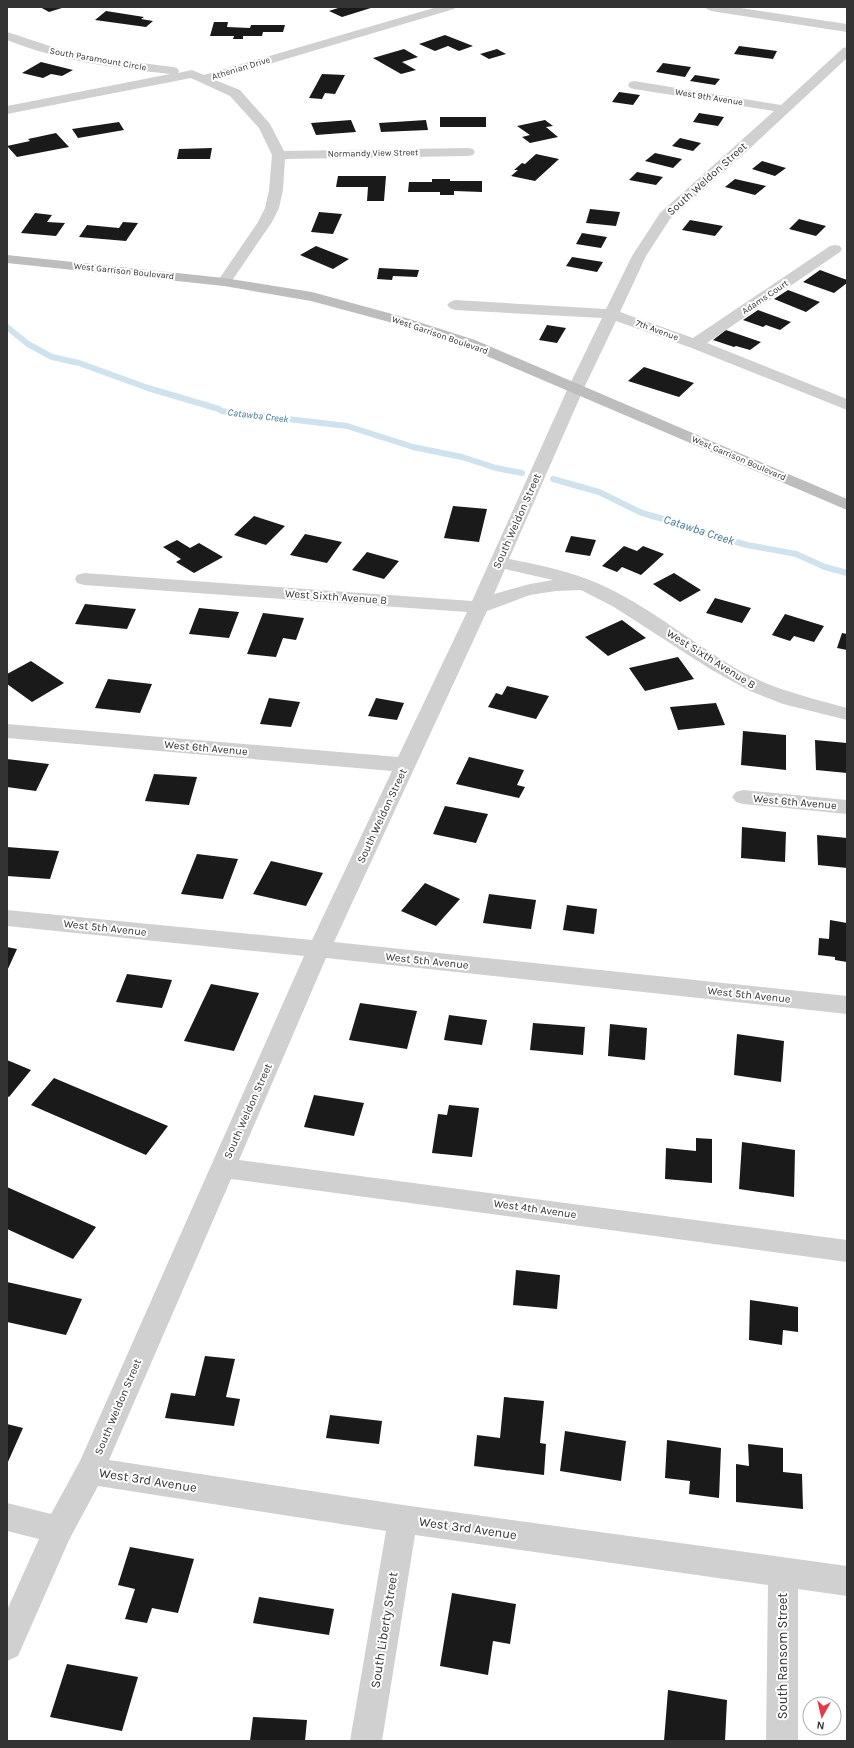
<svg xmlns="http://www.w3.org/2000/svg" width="854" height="1748" viewBox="0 0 854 1748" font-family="Karla,sans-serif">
  <rect width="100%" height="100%" fill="#fff"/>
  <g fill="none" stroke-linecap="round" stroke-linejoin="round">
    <path stroke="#cfe2ee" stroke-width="6" d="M7,327L28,344L52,357L79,363L148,388L219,409L221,411L347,426L413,447L462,457L496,468L522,473
      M553,479L599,492L642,513L691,527L694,530L747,545L796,554L825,567L847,573"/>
  </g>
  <path fill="#1a1a1a" d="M40,7H65L49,12Z
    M341,7H374L342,17L329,11Z
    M106,11L144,17L141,19L153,21L146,27L95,20Z
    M214,22H228L227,27L250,28L251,25H285L283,32H263L262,36H243V39H233L234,36H210Z
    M445,35L473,46L459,51L448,46L435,51L419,44Z
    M739,46L777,51L773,59L734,54Z
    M404,49L418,57L402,62L416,70L401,74L373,58Z
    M497,49L506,54L489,59L480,54Z
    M41,62L73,70L62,76L51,74L43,78L22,73Z
    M663,63L691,67L685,77L656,72Z
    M322,74L345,75L335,94L325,93L322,99L309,98Z
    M695,75L720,79L715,85L690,81Z
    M619,92L640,95L633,105L612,102Z
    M699,113L724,117L718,126L693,122Z
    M440,117H486V127H440Z
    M351,120L356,132L316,135L311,123Z
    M426,120L428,130L381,132L379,123Z
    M545,120L553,126L546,127L558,137L530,143L522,137L530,135L517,126Z
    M119,122L124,130L78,138L72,129Z
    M56,133L69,147L17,157L7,146L30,141L28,139Z
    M680,138L701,143L693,151L672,146Z
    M212,148L210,159H177L179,149Z
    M655,153L682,159L673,168L645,161Z
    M536,154L559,159L535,181L511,176L518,170H514L522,163L525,164Z
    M762,161L786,168L775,176L752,169Z
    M637,172L663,177L656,185L629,180Z
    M338,176H386L384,201H367L368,187H336Z
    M432,179H450V181H482V192L454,191V195H440V192H408L409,182H432Z
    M735,179L766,186L755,195L725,187Z
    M590,209L620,212L616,226L586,223Z
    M319,212L342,214L333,234L311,232Z
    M35,213L52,215L47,222L65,223L56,236L21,233Z
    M799,219L826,226L816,236L789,229Z
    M690,220L723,226L715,236L682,230Z
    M123,222L138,223L126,241L79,237L87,225L119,228Z
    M582,233L607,237L601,248L576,244Z
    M316,246L349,259L333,269L300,255Z
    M572,257L603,262L597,272L566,266Z
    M379,268L419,270L417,277L393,276L392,280L377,279Z
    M820,270L847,280V283L834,293L803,282Z
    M788,290L820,302L806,312L774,299Z
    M758,310L791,322L780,330L766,325L763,327L743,320Z
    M547,325L566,328L557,343L539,340Z
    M726,330L761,342L750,350L736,346L734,347L713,340Z
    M644,367L694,383L679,397L628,381Z
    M453,506L487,509L479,542L444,538Z
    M254,516L285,526L266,545L234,535Z
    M305,534L342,542L327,563L290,555Z
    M571,536L596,540L590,556L565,552Z
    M177,540L190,548L199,543L223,557L194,573L176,562L181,559L163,547Z
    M624,546L637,551L643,546L664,554L641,575L622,567L617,572L602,566Z
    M367,552L399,561L384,579L352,570Z
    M674,573L701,590L680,602L653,584Z
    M715,598L751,608L742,623L706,613Z
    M85,604L136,609L127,629L75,624Z
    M199,608L239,612L229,638L189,634Z
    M263,613L304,618L296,640L283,638L276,657L247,654Z
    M785,614L824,626L814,642L794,636L790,641L772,635Z
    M622,620L646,638L608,656L585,637Z
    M842,633L847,634V650L837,648Z
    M678,657L694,679L645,691L629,668Z
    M31,661L64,683L32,702L7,684V674Z
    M108,679L152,684L140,713L95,708Z
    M507,686L549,696L536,719L488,707L496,693L502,695Z
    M269,698L300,702L291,727L260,724Z
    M376,698L404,703L397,720L368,716Z
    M716,703L725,725L678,730L670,707Z
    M743,731L786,735V770L741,765Z
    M815,740L847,743V773L816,770Z
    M469,757L524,770L517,785L525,787L519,798L456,784Z
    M7,759L49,764L36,791L7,787Z
    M154,774L197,777L189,805L145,801Z
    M445,806L488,814L476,843L433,834Z
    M742,827L786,832L785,862L741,858Z
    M817,835L847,838V868L818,865Z
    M7,847L59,851L50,879L7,876Z
    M197,854L238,859L223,899L181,894Z
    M271,861L323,873L306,906L253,894Z
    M425,883L460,899L436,926L401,911Z
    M489,894L536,900L531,929L483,923Z
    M567,905L597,909L594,934L563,930Z
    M830,920L847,923V962L835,960V957L818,955L819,938L829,939Z
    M7,947L17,949L7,971Z
    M127,974L172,980L162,1008L116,1002Z
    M211,984L259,993L234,1051L184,1041Z
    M360,1003L417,1011L407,1049L349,1040Z
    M449,1015L487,1020L482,1045L444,1040Z
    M533,1023L585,1027L583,1055L530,1050Z
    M610,1024L647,1028L645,1060L608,1056Z
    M737,1034L784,1041L781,1082L734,1075Z
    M7,1060L31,1070L9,1097L7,1096Z
    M54,1078L168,1126L146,1155L31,1105Z
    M314,1095L364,1103L354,1136L304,1127Z
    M449,1105L479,1108L472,1157L432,1153L438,1114L447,1115Z
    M696,1138L712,1139V1183L665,1179L666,1148L696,1151Z
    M742,1142L795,1150L794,1197L739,1189Z
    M7,1187L96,1227L73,1259L7,1229Z
    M516,1270L560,1275L557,1309L513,1305Z
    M7,1282L82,1299L66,1335L7,1322Z
    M750,1300L798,1307V1332L783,1330L782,1345L749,1340Z
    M205,1356L235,1359L226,1397L240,1399L234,1426L165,1418L171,1393L195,1396Z
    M504,1397L544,1401L540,1443L546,1444L544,1475L474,1466L477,1435L500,1438Z
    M330,1415L382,1421L379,1444L326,1438Z
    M7,1424L23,1428L7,1464Z
    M565,1431L626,1441L621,1481L560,1471Z
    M667,1440L721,1448L719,1498L689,1494L690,1481L665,1478Z
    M748,1444L783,1448V1472L802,1474L803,1509L736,1502V1464L749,1466Z
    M130,1547L194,1559L178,1613L152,1608L147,1623L125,1619L135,1589L118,1585Z
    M452,1593L516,1604L510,1644L493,1641L488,1675L440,1666Z
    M259,1597L334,1609L329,1635L253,1623Z
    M67,1664L138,1677L122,1731L50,1717Z
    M668,1690L727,1700L725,1741H664Z
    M253,1717L307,1720L305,1741H250Z"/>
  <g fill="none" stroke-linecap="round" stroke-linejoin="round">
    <path fill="#d0d0d0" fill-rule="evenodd" d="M437,7H456L454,9L215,80L240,90L270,124L284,151L468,148L473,149L475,152L473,155L468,156L285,159L283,190L279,208L272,222L229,285L224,286L219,285L217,282L258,222L265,208L269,190L272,155L259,128L230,96L191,78L7,114V106L170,74C115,68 59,61 7,40V32L68,52L110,59L173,67L177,68L179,71L178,73L192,70L204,75Z
      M705,7H734L847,24V32L711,11L707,9Z
      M847,47V58L747,151L670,219L646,256L620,312L693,338L830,246L835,245L840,246L842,249L840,252L707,343L847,399V410L689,347L616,321L584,388L509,559C539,565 569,571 597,583C650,606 694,645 744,673C777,690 811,698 847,708V720L783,704L750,691L710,669L614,607L581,590L556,591L530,595L487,611L334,942L847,996V1014L326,958L239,1160L847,1240V1262L231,1179L109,1460L403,1505L847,1566V1596L798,1589V1741H766L768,1585L415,1535L382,1741H350L386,1531L98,1486L69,1540L18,1656L7,1661V1610L39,1539L7,1531V1503L51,1514L80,1461L304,956L7,926V910L312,940L392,771L7,738V724L398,757L467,612L84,585L77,583L75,579L77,575L84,573L472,601L568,388L602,318L455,310L450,308L447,305L450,302L455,300L606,309L632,256L660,213L774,111L634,89L630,88L628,85L630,82L634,81L781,105L843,48ZM505,569L553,580L530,584L494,594Z
      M743,790L847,800V814L743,804L736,802L732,797L736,792Z"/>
    <path fill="#bdbdbd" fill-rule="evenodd" d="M7,255L224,278L312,292L403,317L475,340L847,499V510L463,346L393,323L311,301L224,286L7,263Z"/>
  </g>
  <g text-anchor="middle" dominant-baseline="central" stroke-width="4" stroke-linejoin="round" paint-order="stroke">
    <g font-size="9" fill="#333" stroke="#fff">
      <text transform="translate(98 59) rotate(10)">South Paramount Circle</text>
      <text transform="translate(241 68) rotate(-17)">Athenian Drive</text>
      <text transform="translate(709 97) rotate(9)">West 9th Avenue</text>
      <text transform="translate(373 153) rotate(-1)">Normandy View Street</text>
      <text transform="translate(124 271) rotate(6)">West Garrison Boulevard</text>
      <text transform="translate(765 297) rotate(-34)">Adams Court</text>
      <text transform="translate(657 330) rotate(20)">7th Avenue</text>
      <text transform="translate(440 335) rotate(19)">West Garrison Boulevard</text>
      <text transform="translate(739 458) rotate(23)">West Garrison Boulevard</text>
    </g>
    <g font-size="10" font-style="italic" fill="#3f7597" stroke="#fff">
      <text transform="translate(258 416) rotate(7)">Catawba Creek</text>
    </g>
    <g font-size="11" fill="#333" stroke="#fff">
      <text transform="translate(707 179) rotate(-42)">South Weldon Street</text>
      <text transform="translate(517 521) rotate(-66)">South Weldon Street</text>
      <text transform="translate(336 597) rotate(4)">West Sixth Avenue B</text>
      <text transform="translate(711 659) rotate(32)">West Sixth Avenue B</text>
      <text transform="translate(206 748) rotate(5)">West 6th Avenue</text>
      <text transform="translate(795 802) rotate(5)">West 6th Avenue</text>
      <text transform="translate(382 816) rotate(-65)">South Weldon Street</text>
      <text transform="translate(105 928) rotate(6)">West 5th Avenue</text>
      <text transform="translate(427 961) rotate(6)">West 5th Avenue</text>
      <text transform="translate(749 995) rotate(6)">West 5th Avenue</text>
      <text transform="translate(248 1111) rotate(-66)">South Weldon Street</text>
      <text transform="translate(535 1209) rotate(8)">West 4th Avenue</text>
      <text transform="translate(118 1407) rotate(-67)">South Weldon Street</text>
    </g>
    <g font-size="12" font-style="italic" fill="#3f7597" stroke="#fff">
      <text transform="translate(699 530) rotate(18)">Catawba Creek</text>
    </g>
    <g font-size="13" fill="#333" stroke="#fff">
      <text transform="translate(148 1480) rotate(9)">West 3rd Avenue</text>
      <text transform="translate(468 1528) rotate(8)">West 3rd Avenue</text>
      <text transform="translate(384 1630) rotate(-81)">South Liberty Street</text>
      <text transform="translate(782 1656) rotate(-90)">South Ransom Street</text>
    </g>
  </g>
  <rect width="854" height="1748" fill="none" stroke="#333333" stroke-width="16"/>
  <g transform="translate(822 1716) rotate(188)"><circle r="19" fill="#ffffff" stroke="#adadad"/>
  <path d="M0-3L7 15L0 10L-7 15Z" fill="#e63946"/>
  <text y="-6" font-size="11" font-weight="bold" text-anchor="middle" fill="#333333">N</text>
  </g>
</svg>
